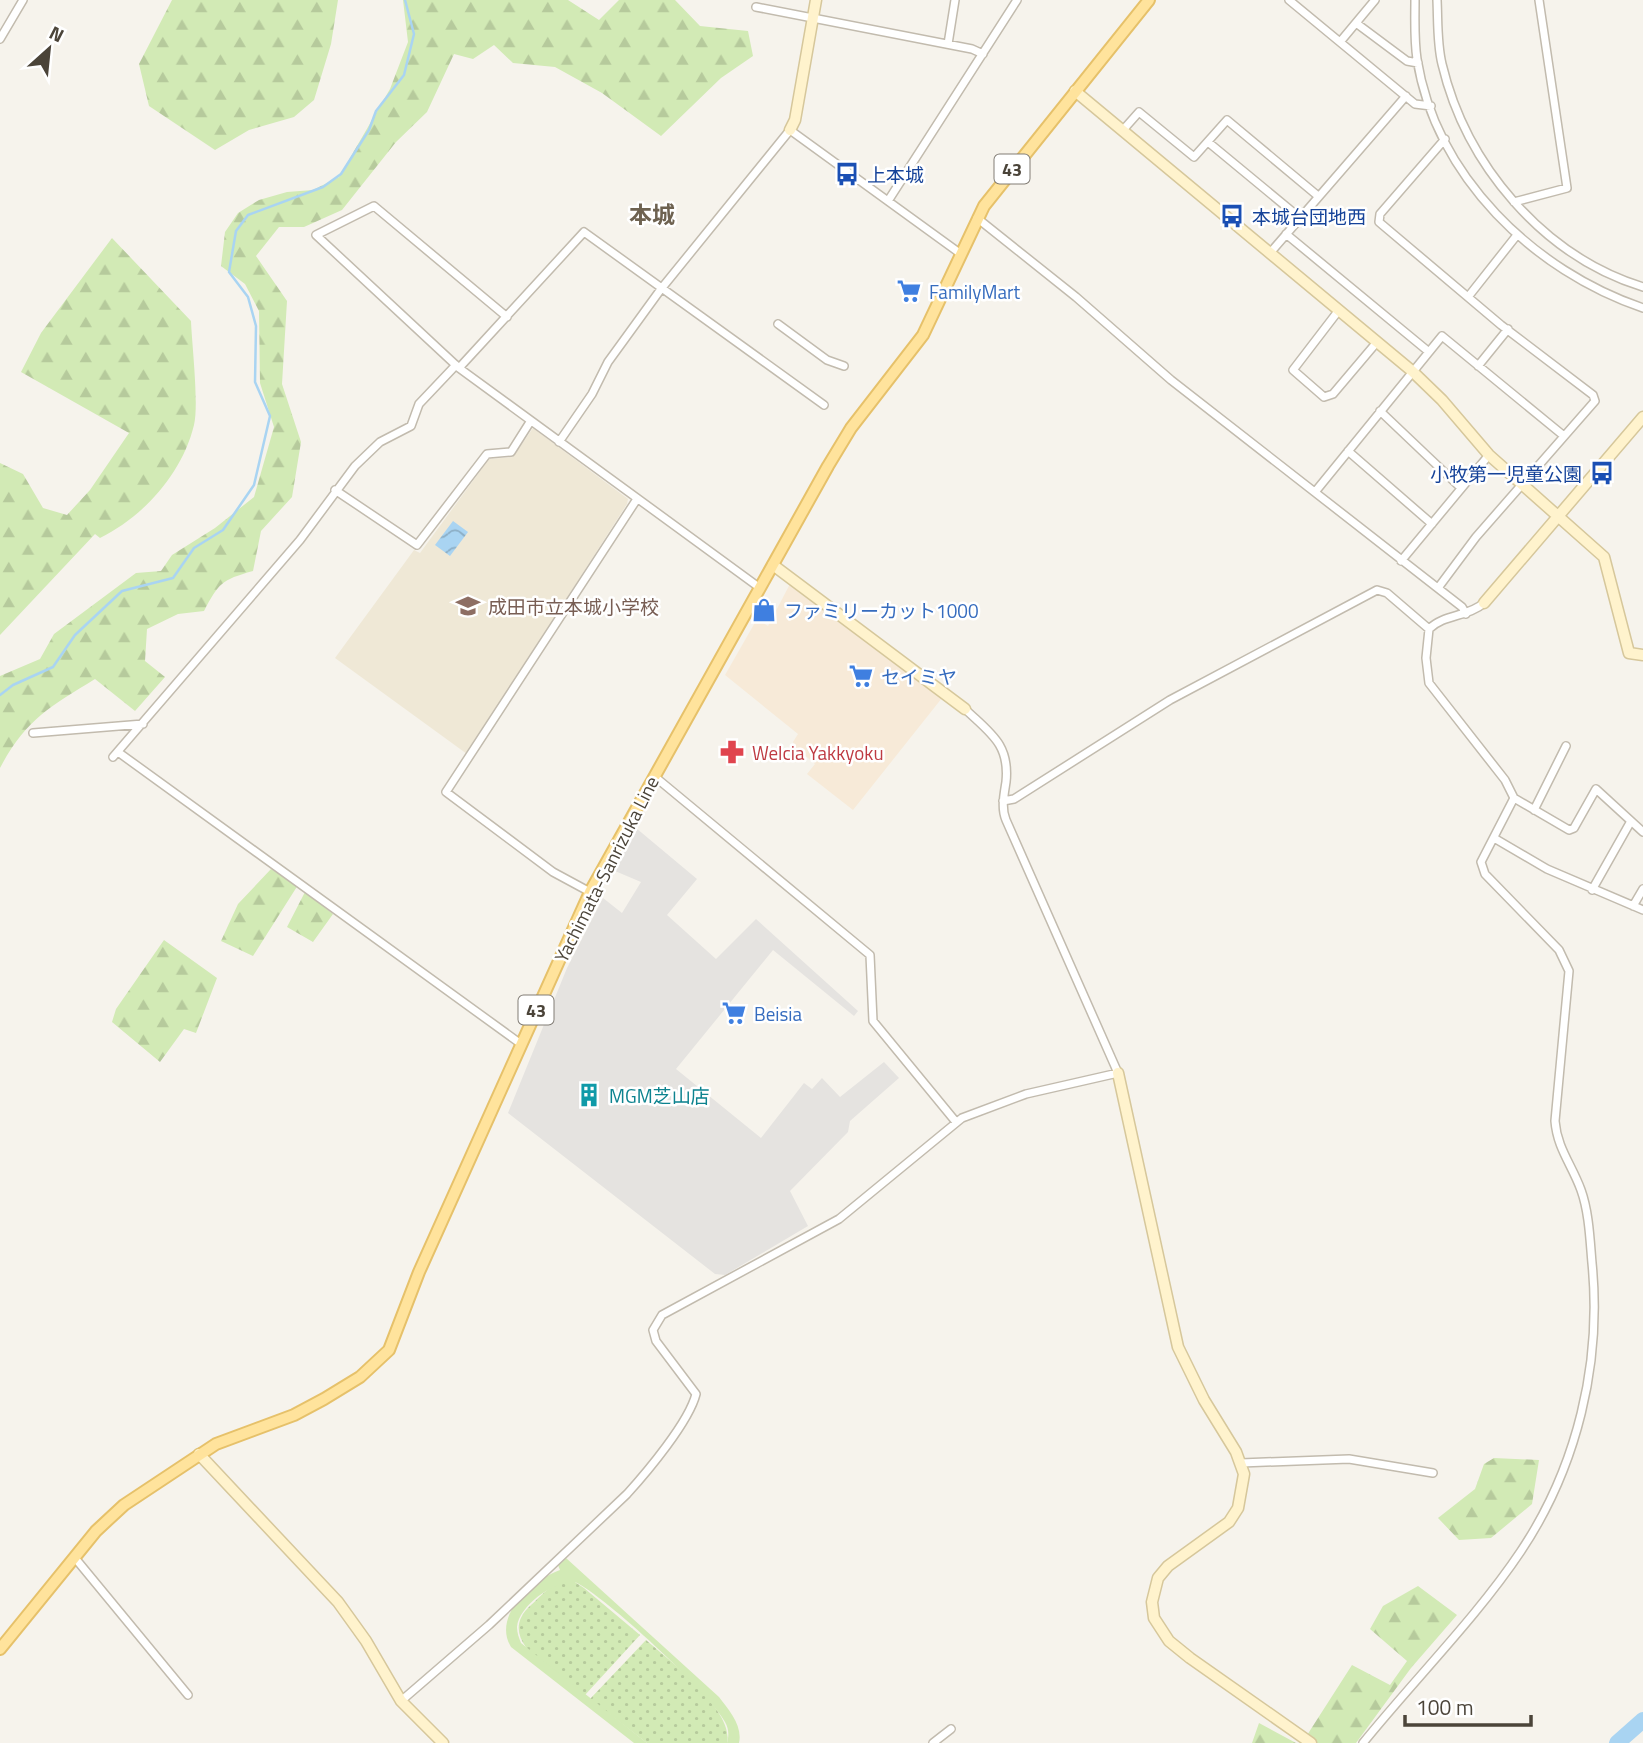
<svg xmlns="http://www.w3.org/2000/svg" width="1643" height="1743" viewBox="0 0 1643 1743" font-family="'Titillium Web','Noto Sans JP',sans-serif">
  <defs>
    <pattern id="grass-dots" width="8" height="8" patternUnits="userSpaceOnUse" patternTransform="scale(1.75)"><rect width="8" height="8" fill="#d2eab5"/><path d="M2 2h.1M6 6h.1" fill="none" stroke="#b6ca9c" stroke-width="1.8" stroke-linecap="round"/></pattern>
    <pattern id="forest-firs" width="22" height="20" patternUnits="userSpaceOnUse" patternTransform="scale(1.75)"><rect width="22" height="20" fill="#d2eab5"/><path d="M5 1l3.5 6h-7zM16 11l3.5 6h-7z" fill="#b6ca9c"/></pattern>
    <pattern id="water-waves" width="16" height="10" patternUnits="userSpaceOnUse" patternTransform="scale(1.75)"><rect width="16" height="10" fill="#a9d4f2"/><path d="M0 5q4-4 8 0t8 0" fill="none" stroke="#8caec5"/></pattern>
  </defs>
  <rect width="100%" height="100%" fill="#f6f3ec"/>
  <path fill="#f7ead8" d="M791,582L942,698L853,810L807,774L815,764L795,747L793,742L798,734L725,675L757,619L768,626Z"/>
  <path fill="#efe8d6" d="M533,428L628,499L627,504L467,754L335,658L414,550L420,553L489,459L513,457Z"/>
  <path fill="url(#grass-dots)" d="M561,1582H575L584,1588L640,1635L585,1695C559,1674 491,1641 531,1605C540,1597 549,1586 561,1582Z
    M646,1640C668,1659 735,1711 727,1743H647L590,1699Z"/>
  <path fill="url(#forest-firs)" d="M172,0H338L331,44L314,100L294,117L249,130L215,150L149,106L139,64Z
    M403,0H568L599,20L619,0H675L700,26L748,31L753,56L721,78L661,136L602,93L555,67L513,63L494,45L473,59L454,54L427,112L396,142L342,210L304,227H279L256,256L287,301L282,384L301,442L292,497L261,531L253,571C221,580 219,583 204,611L178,614L147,629L145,661L165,677L135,711L95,679C50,707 26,719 0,768V676L40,659L54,634L136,573L161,571L172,555L215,528L254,497L274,427L260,383L259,311L245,284L221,266L225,232L238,213L259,200L287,192L313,190L339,177L390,89L408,42Z
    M112,238L191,321C192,346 199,404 194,425C182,474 144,516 100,538L95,534L0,635V463L23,474L43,508L67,515L90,490L129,433L21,372L41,333Z
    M271,869L298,885L253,956L221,941L238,904Z
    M305,892L333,914L313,942L287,927Z
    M164,940L217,978L196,1033L184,1029L160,1062L112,1022L116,1009Z
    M1494,1458L1539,1460L1532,1504L1491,1538L1459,1540L1438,1518L1475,1489L1484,1464Z
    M1418,1586L1457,1615L1411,1668L1356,1743H1302L1352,1665L1390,1685L1407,1661L1370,1629L1383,1606Z
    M1259,1723L1296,1743H1252Z"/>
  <path fill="#d2eab5" d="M566,1558L719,1697C729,1710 743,1726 739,1743H727C729,1735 729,1729 725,1722C710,1693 605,1596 575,1582C555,1580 519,1605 517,1627C517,1633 519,1638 521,1643L647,1743H634L511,1647C492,1616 532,1580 560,1570L558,1565Z"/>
  <path fill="#e5e3e0" d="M636,828L697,879L667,915L716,959L756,919L858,1011L854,1016L773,950L676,1069L761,1138L804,1083L812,1089L822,1078L840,1097L884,1062L899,1078L850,1121L848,1132L790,1191L808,1226L725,1275L715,1274L508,1113L567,968L603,898L622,913L641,882L615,871Z"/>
  <path fill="url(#water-waves)" d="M453,521L468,532L450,556L435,545Z"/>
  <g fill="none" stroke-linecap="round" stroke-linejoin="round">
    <path stroke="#a9d4f2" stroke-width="2.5" d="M0,695L13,685L53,667L75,635L122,591L173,578L194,548L223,530L254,485L270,416L255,382L256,326L248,297L229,272L236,231L248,215L323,187L341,174L369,130L376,111L404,75L414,34L405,0"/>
    <path stroke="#a9d4f2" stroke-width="16" d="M1617,1743L1643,1720"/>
    <g stroke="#c2bbae" stroke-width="10">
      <path id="street" d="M1289,0L1415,104L1431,106
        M1415,0C1415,20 1414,39 1417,59C1436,177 1534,271 1643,308
        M1437,0C1438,21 1437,44 1442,64C1466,165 1543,256 1643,287
        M756,7L972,49L983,54
        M1356,23L1407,61L1418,63
        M0,39L23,0
        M1340,42L1375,0
        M948,44L955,0
        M1123,130L1139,112L1194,157L1227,120L1318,196
        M1208,142L1300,218
        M888,201L1017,0
        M1514,202L1567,188L1539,0
        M977,218L1076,297L1171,380L1462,607L1466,614
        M1286,234L1429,352
        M1270,253L1406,96
        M1468,297L1517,235
        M1339,310L1293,370L1324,397L1333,394L1377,342
        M507,317L374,206L316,235L459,368L760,588
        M778,324L827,360L844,366
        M1478,366L1508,329
        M459,368L584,232L824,405
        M1380,411L1461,488
        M559,442L592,394L608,362L661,289L790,130L961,254
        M1348,451L1432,524
        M335,490L417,545L487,454L511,452L530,422
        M1315,492L1442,336L1564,436
        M1401,561L1489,455
        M1438,588L1476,537L1595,401L1593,395L1501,325L1379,222L1380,214L1445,139
        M1429,629C1444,614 1468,617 1484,603
        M33,733L143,724
        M118,752L521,1044
        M113,757L300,540L355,466L380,442L411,426L419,404L456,365
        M654,776L870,955L873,1021L956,1122
        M1003,801L1014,799L1170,700L1377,590L1387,593L1429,629L1426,658L1429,683L1505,780L1514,798L1569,830L1574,828L1596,789L1643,832
        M1534,810L1566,746
        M1494,838L1547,869L1643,910
        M1592,890L1631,821
        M590,892L553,872L446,792L637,499
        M1633,906L1643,889
        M1241,1463L1349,1459L1433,1473
        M75,1558L188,1695
        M401,1701L489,1625L627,1494C647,1472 689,1422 696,1394L656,1341L653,1330L662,1315L839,1219L962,1118L1026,1094L1118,1073L1006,820C1001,808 1004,795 1006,782C1010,744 990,733 965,709
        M933,1743L951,1729
        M1363,1743C1414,1680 1477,1617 1521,1551C1577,1467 1602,1363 1592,1263C1590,1240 1589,1212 1581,1190C1572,1165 1557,1148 1555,1121L1569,971L1559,950L1485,874L1481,862L1514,798"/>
    </g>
    <g stroke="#d6c79b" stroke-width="13">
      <path id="secondary" d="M1075,91L1412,371L1442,400L1489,455L1604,557L1629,653L1643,655
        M790,130L795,120L816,0
        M773,565L965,709
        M1484,603L1643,417
        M1118,1073L1178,1347L1204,1400L1236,1452L1244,1474L1238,1508L1229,1522L1168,1566L1158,1578L1152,1602L1154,1618L1169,1641L1190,1658L1311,1743
        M199,1454L338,1602L366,1641L401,1701L443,1743"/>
    </g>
    <g stroke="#e6c16a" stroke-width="14">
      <path id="primary" d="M0,1649L96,1531L124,1505L216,1444L294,1415L324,1399L360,1377L389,1350L419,1272L590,892L828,466L851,428L923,335L984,206L1149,0"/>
    </g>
    <use href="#street" stroke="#fff" stroke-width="7"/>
    <use href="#secondary" stroke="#fff3cd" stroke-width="10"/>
    <use href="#primary" stroke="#ffe39c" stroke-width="10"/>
  </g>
  <defs>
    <g id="bus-bare" transform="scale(1.89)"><path d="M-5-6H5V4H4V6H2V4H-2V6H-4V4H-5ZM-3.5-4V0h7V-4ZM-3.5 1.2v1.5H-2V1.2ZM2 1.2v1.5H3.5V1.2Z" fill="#1a4fb4" stroke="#fff" stroke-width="2.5" paint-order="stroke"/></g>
    <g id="supermarket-bare" transform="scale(1.89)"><path d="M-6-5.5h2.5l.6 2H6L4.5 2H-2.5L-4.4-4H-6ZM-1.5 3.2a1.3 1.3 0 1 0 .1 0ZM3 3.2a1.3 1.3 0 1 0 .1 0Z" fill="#3f7fe0" stroke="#fff" stroke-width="2.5" paint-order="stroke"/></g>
    <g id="school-bare" transform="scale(1.89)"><path d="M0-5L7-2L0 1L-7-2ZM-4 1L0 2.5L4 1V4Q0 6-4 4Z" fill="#8d6e63" stroke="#fff" stroke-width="2.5" paint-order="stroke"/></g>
    <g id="shop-bare" transform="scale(1.89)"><path d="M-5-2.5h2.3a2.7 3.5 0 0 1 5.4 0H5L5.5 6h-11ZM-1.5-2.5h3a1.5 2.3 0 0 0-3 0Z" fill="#3f7fe0" stroke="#fff" stroke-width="2.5" paint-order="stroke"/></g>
    <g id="pharmacy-bare" transform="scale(1.89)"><path d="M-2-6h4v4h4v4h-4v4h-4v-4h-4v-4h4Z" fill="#e0444e" stroke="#fff" stroke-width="2.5" paint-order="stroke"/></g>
    <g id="building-bare" transform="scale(1.89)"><path d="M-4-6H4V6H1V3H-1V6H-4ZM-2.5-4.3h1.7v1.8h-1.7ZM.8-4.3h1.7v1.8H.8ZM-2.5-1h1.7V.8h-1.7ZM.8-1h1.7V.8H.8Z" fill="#0f9aa8" stroke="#fff" stroke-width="2.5" paint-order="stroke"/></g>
  </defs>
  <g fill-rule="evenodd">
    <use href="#bus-bare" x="847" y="174"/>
    <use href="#bus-bare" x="1232" y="216"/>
    <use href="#supermarket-bare" x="909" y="291"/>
    <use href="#bus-bare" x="1602" y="473"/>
    <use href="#school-bare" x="468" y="606"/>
    <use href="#shop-bare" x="764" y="610"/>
    <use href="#supermarket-bare" x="861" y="676"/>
    <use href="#pharmacy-bare" x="732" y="752"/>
    <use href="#supermarket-bare" x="734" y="1013"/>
    <use href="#building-bare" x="589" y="1095"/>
  </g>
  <g text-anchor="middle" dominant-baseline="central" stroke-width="5" stroke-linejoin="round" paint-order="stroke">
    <g fill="#fff" stroke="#817c74" stroke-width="2">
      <rect x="994.5" y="154.5" width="35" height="29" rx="5"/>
      <rect x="518.5" y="995.5" width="35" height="29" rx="5"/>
    </g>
    <g font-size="18" font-weight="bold" fill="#4b4439">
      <text x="1012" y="169">43</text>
      <text x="536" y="1010">43</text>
    </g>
    <g font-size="19" fill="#164399" stroke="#fff" text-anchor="start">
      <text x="867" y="174">上本城</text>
      <text x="1252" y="216">本城台団地西</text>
      <text x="1582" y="473" text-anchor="end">小牧第一児童公園</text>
    </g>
    <g font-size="19" fill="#366cbe" stroke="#fff" text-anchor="start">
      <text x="929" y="291">FamilyMart</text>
      <text x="784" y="610">ファミリーカット1000</text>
      <text x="881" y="676">セイミヤ</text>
      <text x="754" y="1013">Beisia</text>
    </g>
    <g font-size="19" fill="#785e54" stroke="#fff" text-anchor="start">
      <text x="488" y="606">成田市立本城小学校</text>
    </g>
    <g font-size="19" fill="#be3a42" stroke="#fff" text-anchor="start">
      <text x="752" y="752">Welcia Yakkyoku</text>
    </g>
    <g font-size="19" fill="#4b4439" stroke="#fff">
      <text transform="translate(606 869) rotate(-63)">Yachimata-Sanrizuka Line</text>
    </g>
    <g font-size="19" fill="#0d838f" stroke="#fff" text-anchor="start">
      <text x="609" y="1095">MGM芝山店</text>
    </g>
    <g font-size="23" font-weight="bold" fill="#6e6250" stroke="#fff">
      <text x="652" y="214">本城</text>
    </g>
  </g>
  <g transform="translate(49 49) rotate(27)" stroke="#ffffff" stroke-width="5" paint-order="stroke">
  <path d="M0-5L12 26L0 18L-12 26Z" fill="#4b4439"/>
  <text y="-10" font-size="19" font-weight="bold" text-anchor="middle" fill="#4b4439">N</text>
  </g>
  <path d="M1405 1715v10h126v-10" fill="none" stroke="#4b4439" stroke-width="3.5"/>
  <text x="1416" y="1715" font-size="21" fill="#4b4439" stroke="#ffffff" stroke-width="5" paint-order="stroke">100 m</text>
</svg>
